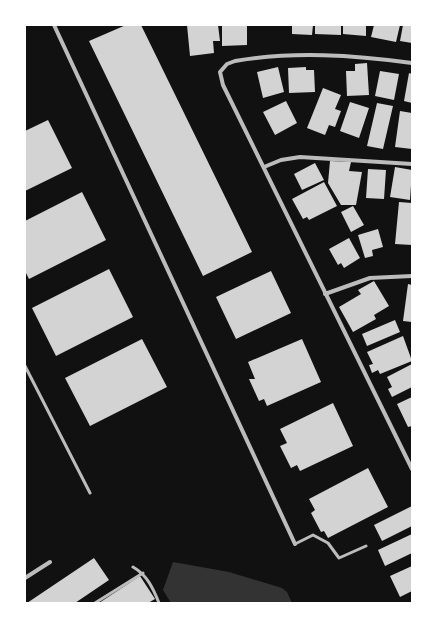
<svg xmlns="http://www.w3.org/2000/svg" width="437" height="628" viewBox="0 0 437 628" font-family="'Work Sans',sans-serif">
  <rect width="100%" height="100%" fill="#111"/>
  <path fill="#333" d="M173,562L229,572L282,588L287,592L292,603H171L163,590Z"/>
  <path fill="#d3d3d3" d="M126,25H141L252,252L203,276L89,41Z
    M187,25H218L220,41H213L214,53L190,56Z
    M222,25H247V45L222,46Z
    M292,25H313L312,35L292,34Z
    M315,25H341V35L315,34Z
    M343,25H366V36L343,34Z
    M374,25H400L396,42L371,37Z
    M403,25H412V43L400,41Z
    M367,63L369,95L347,96L346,71H355V64Z
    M278,67L284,92L263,98L257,72Z
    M306,67V70H314L315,92L289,93L288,68Z
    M380,71L399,74L394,100L375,96Z
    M409,73L412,74V103L404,101Z
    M323,88L341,95L335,109L341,111L335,127L329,125L325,135L307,128Z
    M286,101L297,123L275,135L263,112Z
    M350,102L369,108L359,138L340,131Z
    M377,103L393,106L383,149L367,146Z
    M400,111L412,113V149L395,147Z
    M48,120L72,168L25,191V131Z
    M330,161L351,162L349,171L362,172L356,205H341L328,183Z
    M315,163L324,180L302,190L294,174Z
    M395,167L412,170L410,200L390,197Z
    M368,169L386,170L384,199L366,198Z
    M324,182L337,206L309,220L307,217L303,219L292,199Z
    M82,192L106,240L29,279L25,271V221Z
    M399,202L412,203V245L395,244Z
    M353,206L364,225L351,232L341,212Z
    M378,229L383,247L372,250L373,256L365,258L358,235Z
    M349,238L360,258L344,268L341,263L338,265L329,249Z
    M109,269L133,317L56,356L32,308Z
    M271,271L291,313L236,339L216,297Z
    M374,281L389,306L374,315L376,319L353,332L339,307L361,294L358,290Z
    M408,284L412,285V322L403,321Z
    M395,320L400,332L367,346L362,334Z
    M403,336L412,361L380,374L378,370L372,373L369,365L373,364L367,352Z
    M142,339L167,387L90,426L65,378Z
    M302,339L321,382L267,406L264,399L259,401L249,379H255L248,362Z
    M412,364V387L392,397L388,389L392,387L387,377Z
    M412,397V426L408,427L397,404Z
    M333,403L353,446L300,471L297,465L291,468L280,446L287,443L280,429Z
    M368,468L388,507L328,538L324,531L321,532L311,513L315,510L309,499Z
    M412,506V526L382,541L374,525Z
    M412,534V553L385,566L378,550Z
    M94,558L109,580L75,603H27Z
    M412,566V591L400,597L390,576Z
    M140,576L155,599L148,603H99Z"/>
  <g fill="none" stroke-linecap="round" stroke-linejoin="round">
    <path stroke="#bcbcbc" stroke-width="3" d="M25,366L90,493
      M295,544L313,535L328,543L339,558L366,546
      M133,567C147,575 153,588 159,603
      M95,603L143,573"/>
    <path stroke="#bcbcbc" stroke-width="4" d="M54,25L295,544
      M412,63C353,55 294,51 235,61L227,64L220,72L223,85L412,469
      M264,167L281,160L300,157L412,164
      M325,294L370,278L412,276
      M25,578L50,562"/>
  </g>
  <rect width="437" height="628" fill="none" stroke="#ffffff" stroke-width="52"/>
</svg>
